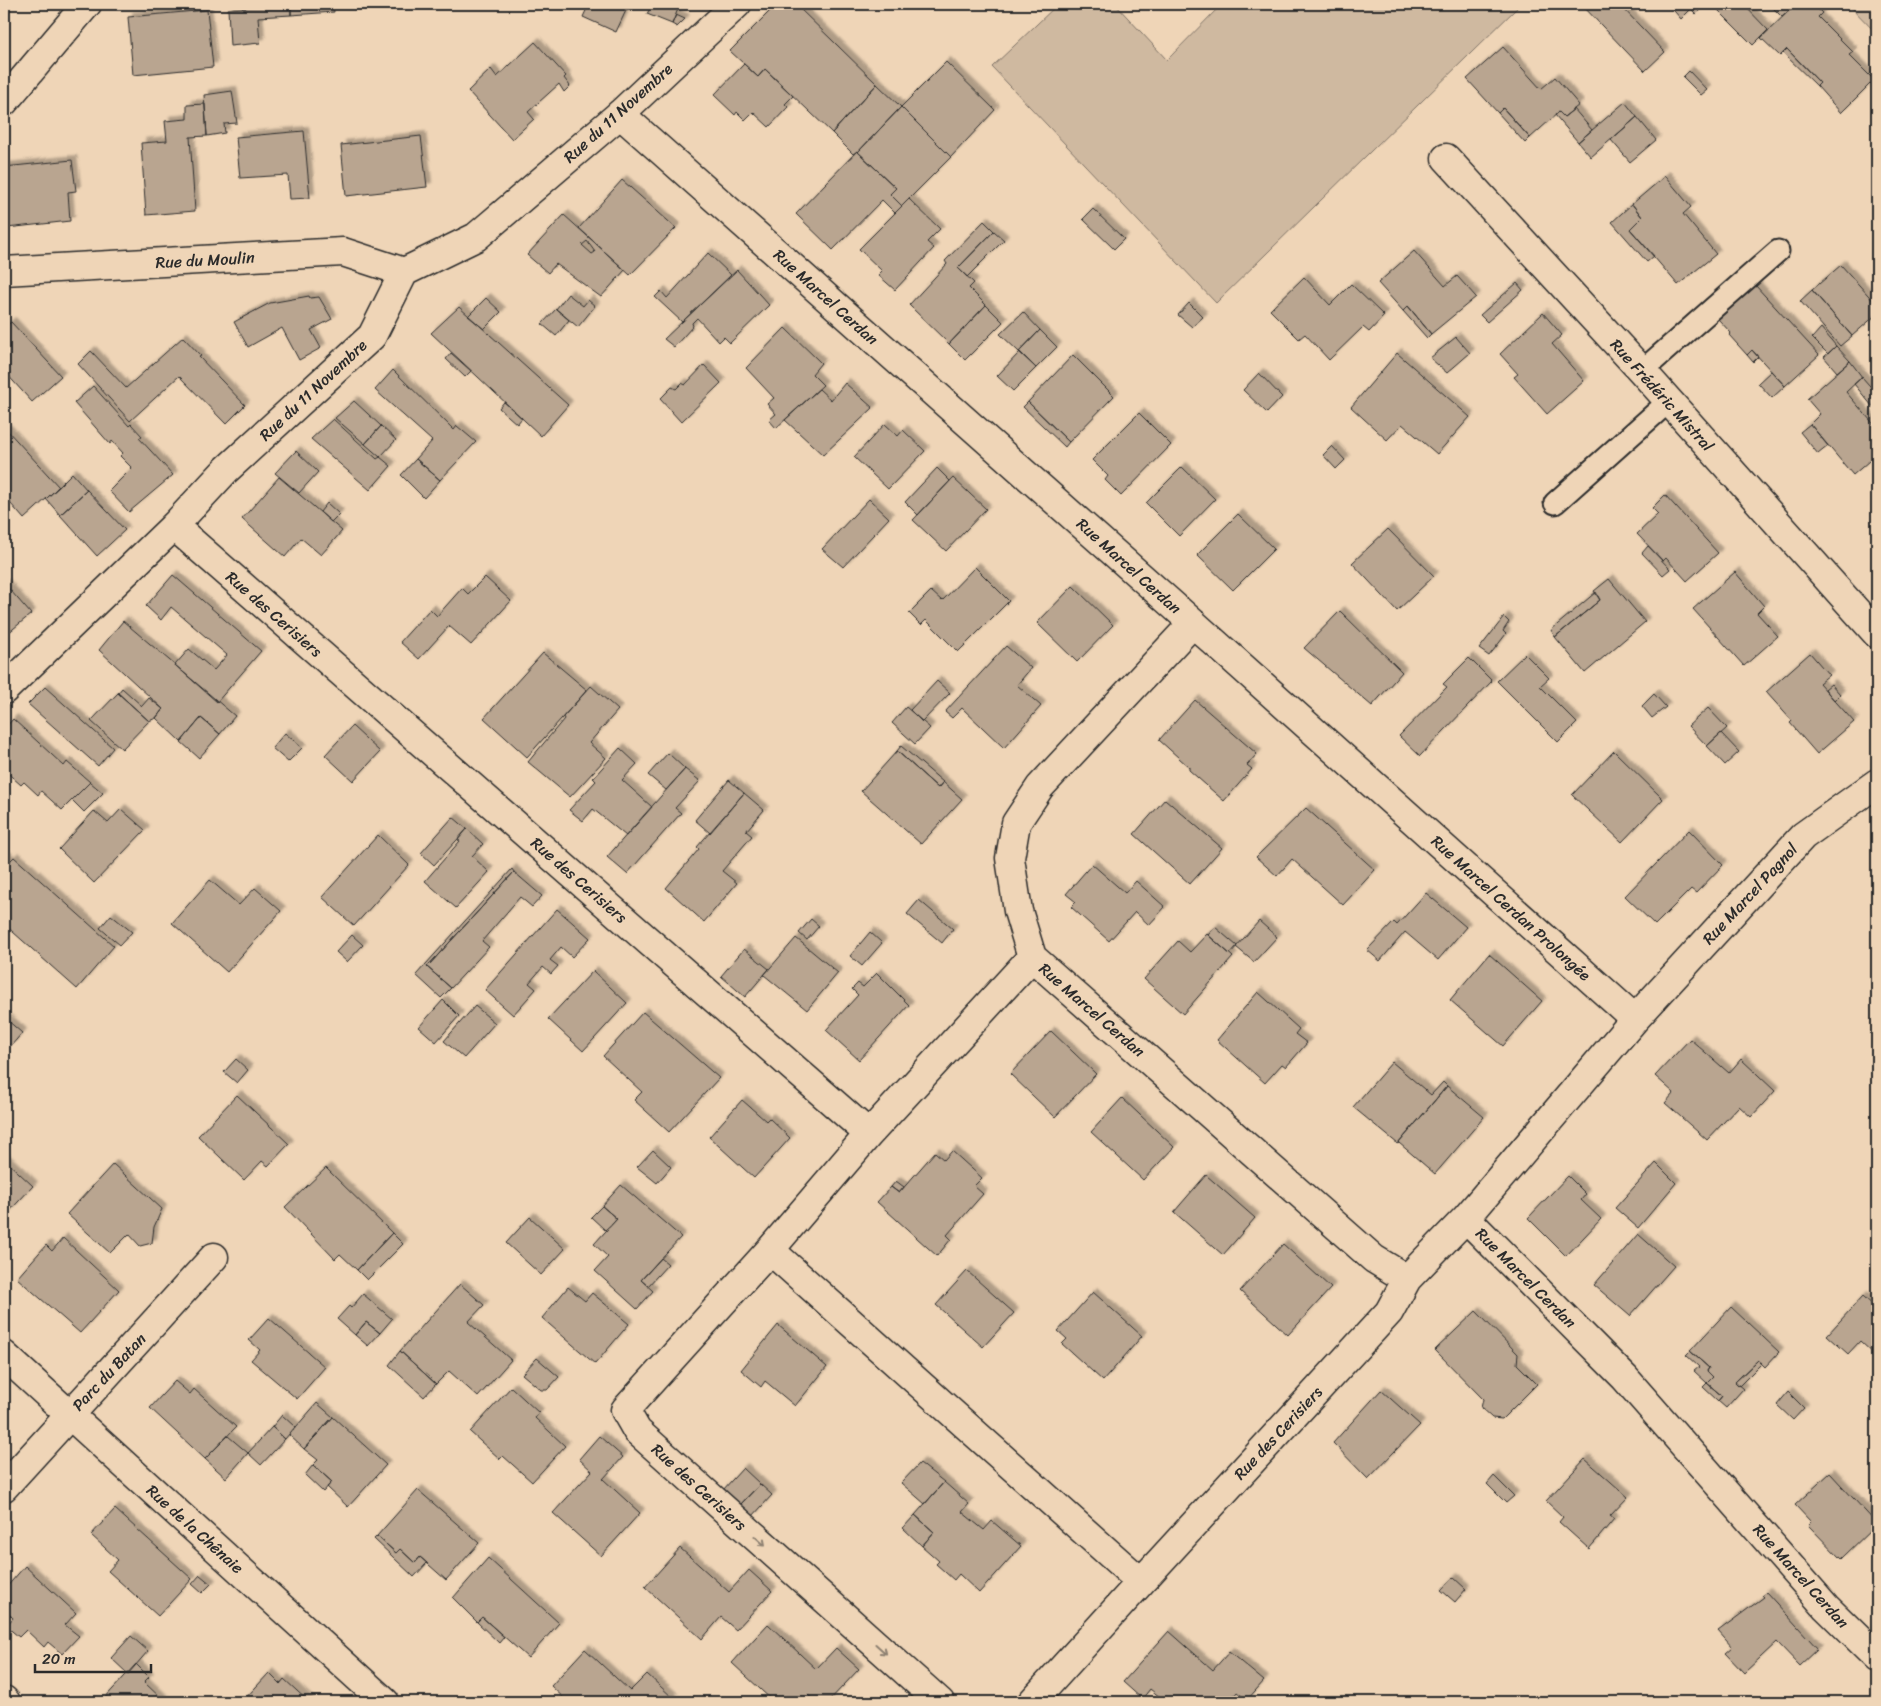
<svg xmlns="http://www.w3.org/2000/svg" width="1881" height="1706" viewBox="0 0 1881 1706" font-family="Sriracha,sans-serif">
  <defs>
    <filter id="shadow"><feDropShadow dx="4.5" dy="-4.5" stdDeviation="1" flood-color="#0004"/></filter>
  </defs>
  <rect width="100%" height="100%" fill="#efd5b7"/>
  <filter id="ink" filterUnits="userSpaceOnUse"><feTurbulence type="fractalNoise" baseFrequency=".02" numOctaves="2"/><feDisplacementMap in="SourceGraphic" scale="10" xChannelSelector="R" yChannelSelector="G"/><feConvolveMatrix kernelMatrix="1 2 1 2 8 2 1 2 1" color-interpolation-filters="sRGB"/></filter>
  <g filter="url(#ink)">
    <path fill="#cfb9a0" stroke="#7d7266" d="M1058,4H1115L1167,60L1222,4H1521L1216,303L992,67Z
      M1848,4H1877V34Z"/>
    <path fill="#b9a590" stroke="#2b2b2b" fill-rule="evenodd" filter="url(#shadow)" d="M246,4H333L291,7V15L258,17L260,43L230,46L228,9L246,8Z
      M333,4L334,12L291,15V7Z
      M589,4H629L616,32L583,17Z
      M652,4H668L678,9L672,24L647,14Z
      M777,4H795L877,84L832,133L765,69L758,77L730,51Z
      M1581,4H1619L1665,52L1645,71Z
      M1668,4H1707L1696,14L1691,9L1681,19Z
      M1720,4H1743L1768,30L1753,45L1716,8Z
      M1769,4H1796L1782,17Z
      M1796,4H1813L1822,13L1818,17L1853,52L1849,55L1874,80L1841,113L1817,86L1820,83L1787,49L1780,56L1761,38Z
      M207,10L213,67L133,75L128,17Z
      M676,15L685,19L677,27L672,24Z
      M535,42L566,76L564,78L570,86L564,92L559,84L528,112L534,119L512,139L468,91L491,69L497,77Z
      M1503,47L1541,89L1555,77L1579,105L1564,117L1559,112L1530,138L1503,108L1498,113L1467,79Z
      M1787,49L1820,83L1817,86L1783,53Z
      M946,62L995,110L951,157L901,107Z
      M744,64L758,77L765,69L793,96L785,104L788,107L769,127L753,112L745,120L737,112L735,115L714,95Z
      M1689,71L1707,90L1701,95L1683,77Z
      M877,84L901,107L858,152L857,151L853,154L832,133Z
      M232,91L237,123L224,124L225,133L207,136L204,95Z
      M1625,102L1637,117L1591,157L1578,142Z
      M205,104L207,136L190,137L195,211L146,215L141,143L167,141L165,121L187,119V105Z
      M901,107L951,157L902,206L890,194L896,188L858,152Z
      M1503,108L1530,138L1525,143L1498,113Z
      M1574,109L1592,130L1578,142L1555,115L1559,112L1564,117Z
      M1637,117L1656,140L1630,162L1611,140Z
      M304,131L310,198L290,199L288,175L240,178L236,137Z
      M421,136L427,187L346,196L341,145Z
      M857,151L896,188L890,194L902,206L895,213L882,200L833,250L796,214Z
      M72,160L76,191L68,192L70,221L7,228L4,199V167Z
      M1665,176L1691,207L1683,214L1716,254L1678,285L1630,229L1642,217L1632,204Z
      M622,180L676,228L630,275L579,228Z
      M909,199L940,229L927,242L934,248L895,290L878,275L882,271L859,249Z
      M1632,204L1642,217L1630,229L1654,256L1647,262L1612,222Z
      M1093,209L1124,239L1114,249L1083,219Z
      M564,215L625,270L601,297L556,264L548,273L527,255ZM587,241L595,252L592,254L582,245Z
      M984,221L994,231L958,268L974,283L969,288L986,305L949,344L909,305L947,264L945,261Z
      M994,231L1004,240L967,277L958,268Z
      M1414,251L1445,286L1457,276L1476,297L1431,334L1408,306L1403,311L1378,283Z
      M708,253L731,275L682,322L655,297L661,291L667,298Z
      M1841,265L1877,305V314L1852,336L1812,290Z
      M737,270L769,305L730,343L724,337L719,342L697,318L692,323L693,326L674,347L664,339Z
      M1304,277L1330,305L1351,284L1384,316L1369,332L1363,327L1329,360L1305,334L1299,339L1270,310Z
      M1517,283L1523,290L1487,322L1480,315Z
      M1755,285L1819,355L1785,386L1752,350L1747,355L1729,335L1731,333L1718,319Z
      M1812,290L1852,336L1840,346L1800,301Z
      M568,294L583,306L588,300L595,306L578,327L556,309Z
      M309,296L310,298L319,297L332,319L311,330L321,348L299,360L282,328L248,347L234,322L270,303Z
      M486,298L501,312L484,329L468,316Z
      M1189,303L1203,317L1192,327L1178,315Z
      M986,305L1003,322L965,360L949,344Z
      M1408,306L1431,334L1427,338L1403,311Z
      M459,307L568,405L541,436L431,333Z
      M556,309L569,320L556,336L542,324Z
      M1023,312L1040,330L1019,352L1000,334Z
      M1543,313L1562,335L1552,344L1584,381L1547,414L1514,377L1518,374L1500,354Z
      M11,322L61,376L32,402L4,371V328Z
      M785,328L821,363L812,374L823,385L776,428L769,420L776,414L767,404L774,398L746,368Z
      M1821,328L1836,346L1828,354L1812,338Z
      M1040,330L1057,347L1036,368L1019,352Z
      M183,337L201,356L199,357L245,405L226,424L179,376L130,421L78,364L91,351L126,388Z
      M1456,337L1470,353L1447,373L1430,358Z
      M1836,346L1850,361L1837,372L1824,357Z
      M1752,350L1758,357L1753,362L1747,355Z
      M1020,352L1036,368L1013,391L997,376Z
      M451,353L471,371L465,377L446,359Z
      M1397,353L1470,417L1437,454L1402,424L1387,440L1351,407Z
      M1073,355L1114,396L1069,442L1028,402Z
      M1850,361L1862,377L1846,392L1877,428V454L1853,475L1810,424L1820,414L1807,399Z
      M704,365L721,383L681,422L660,399L672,387L676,389L682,383L685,385Z
      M393,370L454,430L457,426L476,442L440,480L416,459L432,441L375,390Z
      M1771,371L1785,386L1772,398L1758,383Z
      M1259,373L1282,397L1267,413L1243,390Z
      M1862,377L1877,394V412L1854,384Z
      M845,383L873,408L823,455L785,420L819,389L831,400Z
      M93,386L129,426L131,424L142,436L139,438L173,475L129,512L109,491L132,468L120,456L123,453L112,441L110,444L74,403Z
      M354,401L381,426L365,444L335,418Z
      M504,402L522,418L517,424L499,408Z
      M1028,402L1069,442L1065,447L1023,407Z
      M1139,413L1171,445L1121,496L1105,480L1108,476L1092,460Z
      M333,419L377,459L380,457L391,466L370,490L311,439Z
      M885,424L898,436L903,430L925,451L888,489L854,457Z
      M1810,424L1828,446L1818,454L1800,432Z
      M381,426L396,440L380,457L365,444Z
      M6,429L59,487L24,519L4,496V431Z
      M1332,446L1345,460L1336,469L1323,455Z
      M296,451L318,472L299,493L275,473Z
      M416,459L440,480L424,498L401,475Z
      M1182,467L1215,499L1179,536L1146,503Z
      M937,468L950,481L918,515L905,502Z
      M72,473L87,490L60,515L46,499Z
      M279,477L342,531L321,555L301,538L285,557L242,519Z
      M953,478L986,509L946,551L913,520Z
      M87,490L125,530L97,556L60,515Z
      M1665,495L1718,553L1687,581L1666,558L1663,561L1637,534L1658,514L1652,508Z
      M869,499L889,518L843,567L822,549Z
      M327,503L339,514L331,522L320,512Z
      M1238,514L1274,549L1233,590L1197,555Z
      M1388,529L1434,576L1397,611L1352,563Z
      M1648,546L1670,569L1663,575L1642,553Z
      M975,567L1009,601L958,652L926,620L921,625L909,613L931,591L942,601Z
      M1735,572L1764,606L1757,613L1778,636L1744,666L1693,609Z
      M173,575L261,651L217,702L175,665L189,649L214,670L227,655L171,607L161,620L146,606Z
      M485,577L511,601L471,645L449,626L419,659L400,642L430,609L437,616L462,588L468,594Z
      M1609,579L1645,622L1585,673L1555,637L1600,600L1594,591Z
      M4,583L31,614L7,634L4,630Z
      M1073,586L1113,625L1077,662L1037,623Z
      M1596,592L1600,600L1555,637L1551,630Z
      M1340,611L1402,672L1372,706L1304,648Z
      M1504,617L1509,622L1503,631L1506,634L1489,656L1479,649Z
      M123,621L235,716L220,734L201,718L181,742L156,718L163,709L99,650Z
      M1006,646L1031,668L1017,685L1041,706L1004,748L962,708L952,718L945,712Z
      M543,653L587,690L527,757L484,718Z
      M1810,653L1829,675L1819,683L1854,722L1817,754L1790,723L1792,721L1766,692Z
      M1525,654L1549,678L1540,686L1577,723L1558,742L1497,681Z
      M1469,658L1492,681L1420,756L1399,736L1447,687L1443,684Z
      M937,681L950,693L922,722L910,710Z
      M1831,684L1840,694L1834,700L1825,689Z
      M591,686L618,710L589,743L606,758L570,797L528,762L564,719L563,717Z
      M45,687L113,748L98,766L28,704Z
      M122,688L142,706L149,698L163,709L156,718L149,721L118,693Z
      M118,693L149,721L122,749L91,721Z
      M1654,694L1666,707L1652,718L1642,706Z
      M1195,700L1257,754L1247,765L1252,769L1224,801L1189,770V767L1159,740Z
      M906,707L930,728L915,744L892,723Z
      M1708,708L1727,728L1707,746L1688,726Z
      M201,718L220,734L199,758L181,742Z
      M13,719L64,766L67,762L90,782L62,810L41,791L38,795L24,782L21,785L4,770V729Z
      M352,726L380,752L353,781L325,755Z
      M285,733L302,748L288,762L272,748Z
      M1721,733L1739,752L1725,765L1707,746Z
      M901,746L943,782L938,788L897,751Z
      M620,748L637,764L622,780L652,807L626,836L593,809L583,821L569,810L596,781L593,778Z
      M897,751L938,788L943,782L962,799L921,844L861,791Z
      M1614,751L1663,799L1622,842L1572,795Z
      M668,753L685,769L666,790L648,775Z
      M685,769L700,781L675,808L681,813L627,874L607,857Z
      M729,780L744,793L710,833L695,820Z
      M90,782L103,793L84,812L72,800Z
      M744,793L764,810L746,831L752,836L722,871L737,883L704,922L666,888L699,849L697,847Z
      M1165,799L1222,848L1190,884L1134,834Z
      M1306,808L1375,870L1343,905L1292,859L1277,876L1256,857Z
      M121,809L145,830L94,883L59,849L94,811L108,823Z
      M453,817L467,829L434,865L421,853Z
      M467,829L483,844L472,856L489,872L456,908L425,881L460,841L458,840Z
      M1689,830L1723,865L1696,893L1691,889L1655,925L1625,896Z
      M378,835L409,865L354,926L322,897Z
      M4,855L10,861L14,857L114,946L77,989L4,924Z
      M1092,864L1125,893L1136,881L1165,907L1149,925L1135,912L1109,941L1071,907L1076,902L1066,894Z
      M512,869L514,872L427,967L451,988L441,998L416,975Z
      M514,872L542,896L532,907L520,897L482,941L489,947L451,988L427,967Z
      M210,880L239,905L255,888L281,911L227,972L172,923Z
      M1426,893L1466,927L1438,960L1405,932L1380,961L1367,950L1394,922L1397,925Z
      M919,900L953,929L942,943L907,914Z
      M557,909L590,938L572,957L561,947L550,960L558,966L551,974L543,967L529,983L536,989L513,1015L485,990Z
      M111,915L132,932L120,945L100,928Z
      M811,919L819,926L807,940L799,933Z
      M1259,921L1277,937L1254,962L1236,947Z
      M1215,927L1237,946L1230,954L1208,935Z
      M870,932L882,943L862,966L850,956Z
      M1207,934L1233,957L1183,1014L1144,979L1178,941L1190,952Z
      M352,935L363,945L347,962L336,952Z
      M796,938L838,973L807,1010L764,975Z
      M744,949L769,969L745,997L721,976Z
      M1489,954L1542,1001L1503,1046L1450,1000Z
      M593,971L627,1003L583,1051L548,1019Z
      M877,973L909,1005L859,1060L826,1030L858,995L852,989L858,983L863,987Z
      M1258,992L1299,1029L1295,1034L1307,1043L1286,1067L1282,1064L1265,1083L1217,1040Z
      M443,1000L459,1016L436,1042L419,1027Z
      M475,1006L495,1023L464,1058L444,1041Z
      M643,1012L719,1078L669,1132L634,1100L642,1092L603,1056Z
      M6,1019L22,1033L11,1046L4,1039V1022Z
      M1051,1031L1096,1074L1055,1117L1010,1074Z
      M1690,1039L1729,1073L1741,1059L1775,1091L1751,1117L1739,1106L1707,1140L1665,1103L1674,1093L1655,1076Z
      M236,1059L248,1070L237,1083L224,1072Z
      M1392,1062L1431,1095L1443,1082L1447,1086L1398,1144L1353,1107Z
      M1447,1086L1484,1117L1435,1174L1399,1143Z
      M237,1095L289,1144L268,1166L262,1161L244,1180L198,1136Z
      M1122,1098L1174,1147L1143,1180L1091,1132Z
      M742,1100L766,1121L769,1118L790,1138L754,1178L709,1137Z
      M653,1150L671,1167L657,1183L637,1167Z
      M952,1151L982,1178L974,1186L983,1194L947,1235L951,1239L937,1256L877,1202L891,1187L899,1193L935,1152L944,1160Z
      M4,1159L33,1186L4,1217Z
      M1656,1163L1676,1183L1638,1228L1615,1208Z
      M113,1164L162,1209L154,1227L152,1243L140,1246L129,1234L110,1253L67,1214Z
      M326,1168L392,1233L357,1270L340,1254L335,1259L285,1207Z
      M1206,1175L1255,1218L1223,1255L1174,1212Z
      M1568,1176L1586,1194L1581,1200L1601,1219L1566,1256L1528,1218Z
      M896,1181L904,1187L899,1193L891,1187Z
      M621,1185L681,1237L641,1280L653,1291L637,1309L595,1271L608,1257L594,1244L617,1219L602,1206Z
      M602,1206L617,1219L605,1230L591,1217Z
      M530,1217L565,1249L541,1275L506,1243Z
      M392,1233L403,1244L367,1280L357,1270Z
      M1638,1234L1674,1266L1630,1316L1594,1285Z
      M63,1238L119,1290L80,1333L17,1278L46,1245L52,1251Z
      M1283,1244L1331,1288L1288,1335L1240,1291Z
      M661,1258L668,1264L648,1286L641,1280Z
      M967,1271L1014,1313L983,1347L936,1305Z
      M460,1284L484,1305L468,1322L511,1360L478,1397L449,1371L436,1384L400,1351Z
      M568,1287L585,1301L592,1293L629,1324L595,1364L542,1318Z
      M1093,1292L1142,1336L1103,1381L1062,1344L1067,1339L1058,1331Z
      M363,1294L392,1319L380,1333L366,1322L355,1335L337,1319L349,1306L351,1308Z
      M1863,1296L1877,1309V1357L1860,1341L1848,1354L1827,1335Z
      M1731,1307L1779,1352L1765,1367L1758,1360L1735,1382L1743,1389L1726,1408L1718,1401L1722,1396L1707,1383L1713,1377L1707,1371L1709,1368L1690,1351Z
      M1476,1311L1518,1354L1517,1364L1537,1384L1502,1419L1492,1418L1481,1408L1483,1399L1435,1350Z
      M269,1318L325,1367L297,1399L251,1360L260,1350L249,1340Z
      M366,1322L380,1333L368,1346L355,1335Z
      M778,1325L827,1367L795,1406L765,1381L761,1387L741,1370Z
      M400,1351L436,1384L424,1397L389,1365Z
      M1690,1351L1709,1368L1707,1371L1713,1377L1707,1383L1694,1371L1699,1367L1686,1355Z
      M537,1358L559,1377L547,1390H541L522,1374Z
      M1758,1360L1762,1363L1739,1386L1735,1382Z
      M175,1381L190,1394L194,1389L236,1427L205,1459L150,1408Z
      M1707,1383L1722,1396L1718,1401L1703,1387Z
      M511,1387L539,1413L535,1418L565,1446L532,1482L503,1456L500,1459L470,1432Z
      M1381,1390L1420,1425L1368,1479L1333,1443Z
      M1788,1392L1804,1408L1793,1420L1777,1405Z
      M317,1403L333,1417L304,1449L289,1435Z
      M282,1415L295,1427L285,1439L272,1427Z
      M333,1417L386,1465L348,1507L327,1487L332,1482L313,1465L318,1460L304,1449Z
      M272,1427L285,1439L261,1465L248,1453Z
      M228,1436L248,1453L226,1478L205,1459Z
      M599,1436L623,1457L603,1479L640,1513L601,1556L553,1513L592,1471L579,1459Z
      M1585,1459L1628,1497L1610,1516L1614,1519L1589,1549L1559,1522L1563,1517L1546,1501Z
      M920,1463L944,1482L925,1504L901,1483Z
      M313,1465L332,1482L323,1492L305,1475Z
      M743,1468L760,1484L739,1506L722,1491Z
      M1830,1473L1877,1524L1841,1559L1808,1525L1811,1522L1795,1505Z
      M1494,1476L1514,1496L1506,1503L1487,1484Z
      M944,1482L969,1504L962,1512L984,1530L992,1521L1021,1546L979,1593L959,1574L954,1580L936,1564L939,1561L922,1546L934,1532L915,1515Z
      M760,1484L772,1495L752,1517L739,1506Z
      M418,1490L479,1543L446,1580L420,1557L415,1563L400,1549L396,1553L377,1536Z
      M115,1509L192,1579L158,1616L108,1571L118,1560L91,1535Z
      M915,1515L934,1532L922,1546L903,1528Z
      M377,1536L396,1553L400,1549L415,1563L420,1557L427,1563L414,1577L374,1539Z
      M680,1548L729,1592L749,1570L772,1591L736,1630L721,1617L702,1639L645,1587Z
      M488,1558L559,1623L528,1658L482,1617L477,1622L453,1598Z
      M25,1566L76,1613L65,1625L79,1636L62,1654L48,1642L44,1647L26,1630L19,1637L6,1626L13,1618L4,1609V1590Z
      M200,1575L211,1584L202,1593L192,1584Z
      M1453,1577L1466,1589L1455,1602L1441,1590Z
      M1766,1592L1818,1649L1800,1666L1777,1642L1744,1673L1725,1653L1732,1647L1718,1631L1764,1597L1762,1595Z
      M482,1617L504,1637L499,1643L477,1622Z
      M768,1624L816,1669L836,1648L859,1669L828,1702H816L808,1695L801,1702H774L732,1663Z
      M1169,1631L1213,1670L1229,1652L1264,1681L1247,1700L1237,1692L1229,1702H1166L1150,1689L1142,1699L1123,1682Z
      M131,1636L148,1651L128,1674L111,1658Z
      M585,1649L630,1691L647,1674L673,1698L669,1702H568L551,1686Z
      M136,1664L149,1677L144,1682L165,1702H101Z
      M269,1673L280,1684L284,1679L309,1702H242Z"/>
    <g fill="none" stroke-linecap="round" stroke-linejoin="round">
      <g stroke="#2b2b2b" stroke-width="25">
        <path id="lane" d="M1642,371L1778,251
          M1555,503L1668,402"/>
      </g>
      <g stroke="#2b2b2b" stroke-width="31">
        <path id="street" d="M4,102L87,4
          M620,114L1193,623L1040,787L1016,823L1010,858L1018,911L1032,957L1374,1259L1407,1279L1466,1218L1625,1378L1826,1607L1877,1657
          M1446,158L1642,371L1877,634
          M4,271L343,252L404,272
          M174,526L869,1134L770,1250L1141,1582L1389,1312L1407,1279
          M1193,623L1635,1019L1466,1218
          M1635,1019L1803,836L1877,783
          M869,1134L1032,957
          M770,1250L625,1410L637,1431L940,1702
          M4,1355L385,1702
          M4,1487L214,1257
          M4,1700L6,1702
          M1032,1702L1141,1582"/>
      </g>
      <g stroke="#2b2b2b" stroke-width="31">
        <path id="secondary" d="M4,690L174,526L226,470L372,336L404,272L476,237L620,114L737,4"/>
      </g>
      <use href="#lane" stroke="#efd5b7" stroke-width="21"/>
      <use href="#street" stroke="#efd5b7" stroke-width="28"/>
      <use href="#secondary" stroke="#efd5b7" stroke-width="28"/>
    </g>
    <defs><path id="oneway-shaft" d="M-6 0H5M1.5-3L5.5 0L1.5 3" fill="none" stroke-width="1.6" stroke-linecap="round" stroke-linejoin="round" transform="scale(1.25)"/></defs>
    <g stroke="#8d8071">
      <use href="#oneway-shaft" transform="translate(760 1541) rotate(42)"/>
      <use href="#oneway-shaft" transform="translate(881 1649) rotate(42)"/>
    </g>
  </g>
  <g text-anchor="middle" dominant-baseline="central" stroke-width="4.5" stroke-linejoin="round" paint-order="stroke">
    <g font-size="16" fill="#2b2b2b" stroke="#efd5b7">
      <text transform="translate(618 113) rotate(-42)">Rue du 11 Novembre</text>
      <text transform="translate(205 260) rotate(-3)">Rue du Moulin</text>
      <text transform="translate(826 297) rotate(42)">Rue Marcel Cerdan</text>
      <text transform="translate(313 390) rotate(-43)">Rue du 11 Novembre</text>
      <text transform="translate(1662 395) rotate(48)">Rue Frédéric Mistral</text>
      <text transform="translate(1129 566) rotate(42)">Rue Marcel Cerdan</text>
      <text transform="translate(274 614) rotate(41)">Rue des Cerisiers</text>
      <text transform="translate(579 880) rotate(41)">Rue des Cerisiers</text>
      <text transform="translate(1750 894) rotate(-47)">Rue Marcel Pagnol</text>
      <text transform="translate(1511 908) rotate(42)">Rue Marcel Cerdan Prolongée</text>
      <text transform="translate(1092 1010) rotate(41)">Rue Marcel Cerdan</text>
      <text transform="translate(1526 1278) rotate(45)">Rue Marcel Cerdan</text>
      <text transform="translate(109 1372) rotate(-47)">Parc du Batan</text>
      <text transform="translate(1278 1433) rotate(-47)">Rue des Cerisiers</text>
      <text transform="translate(699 1487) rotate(42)">Rue des Cerisiers</text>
      <text transform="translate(195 1529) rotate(42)">Rue de la Chênaie</text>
      <text transform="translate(1801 1576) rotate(48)">Rue Marcel Cerdan</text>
    </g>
  </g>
  <rect width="1881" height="1706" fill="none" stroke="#efd5b7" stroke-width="20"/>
  <rect x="10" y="10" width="1861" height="1686" fill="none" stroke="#2b2b2b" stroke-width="2" filter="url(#ink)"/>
  <path d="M35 1664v8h116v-8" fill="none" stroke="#2b2b2b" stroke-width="2.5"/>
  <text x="42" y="1664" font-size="15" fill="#2b2b2b" stroke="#efd5b7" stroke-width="4" paint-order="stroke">20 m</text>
</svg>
